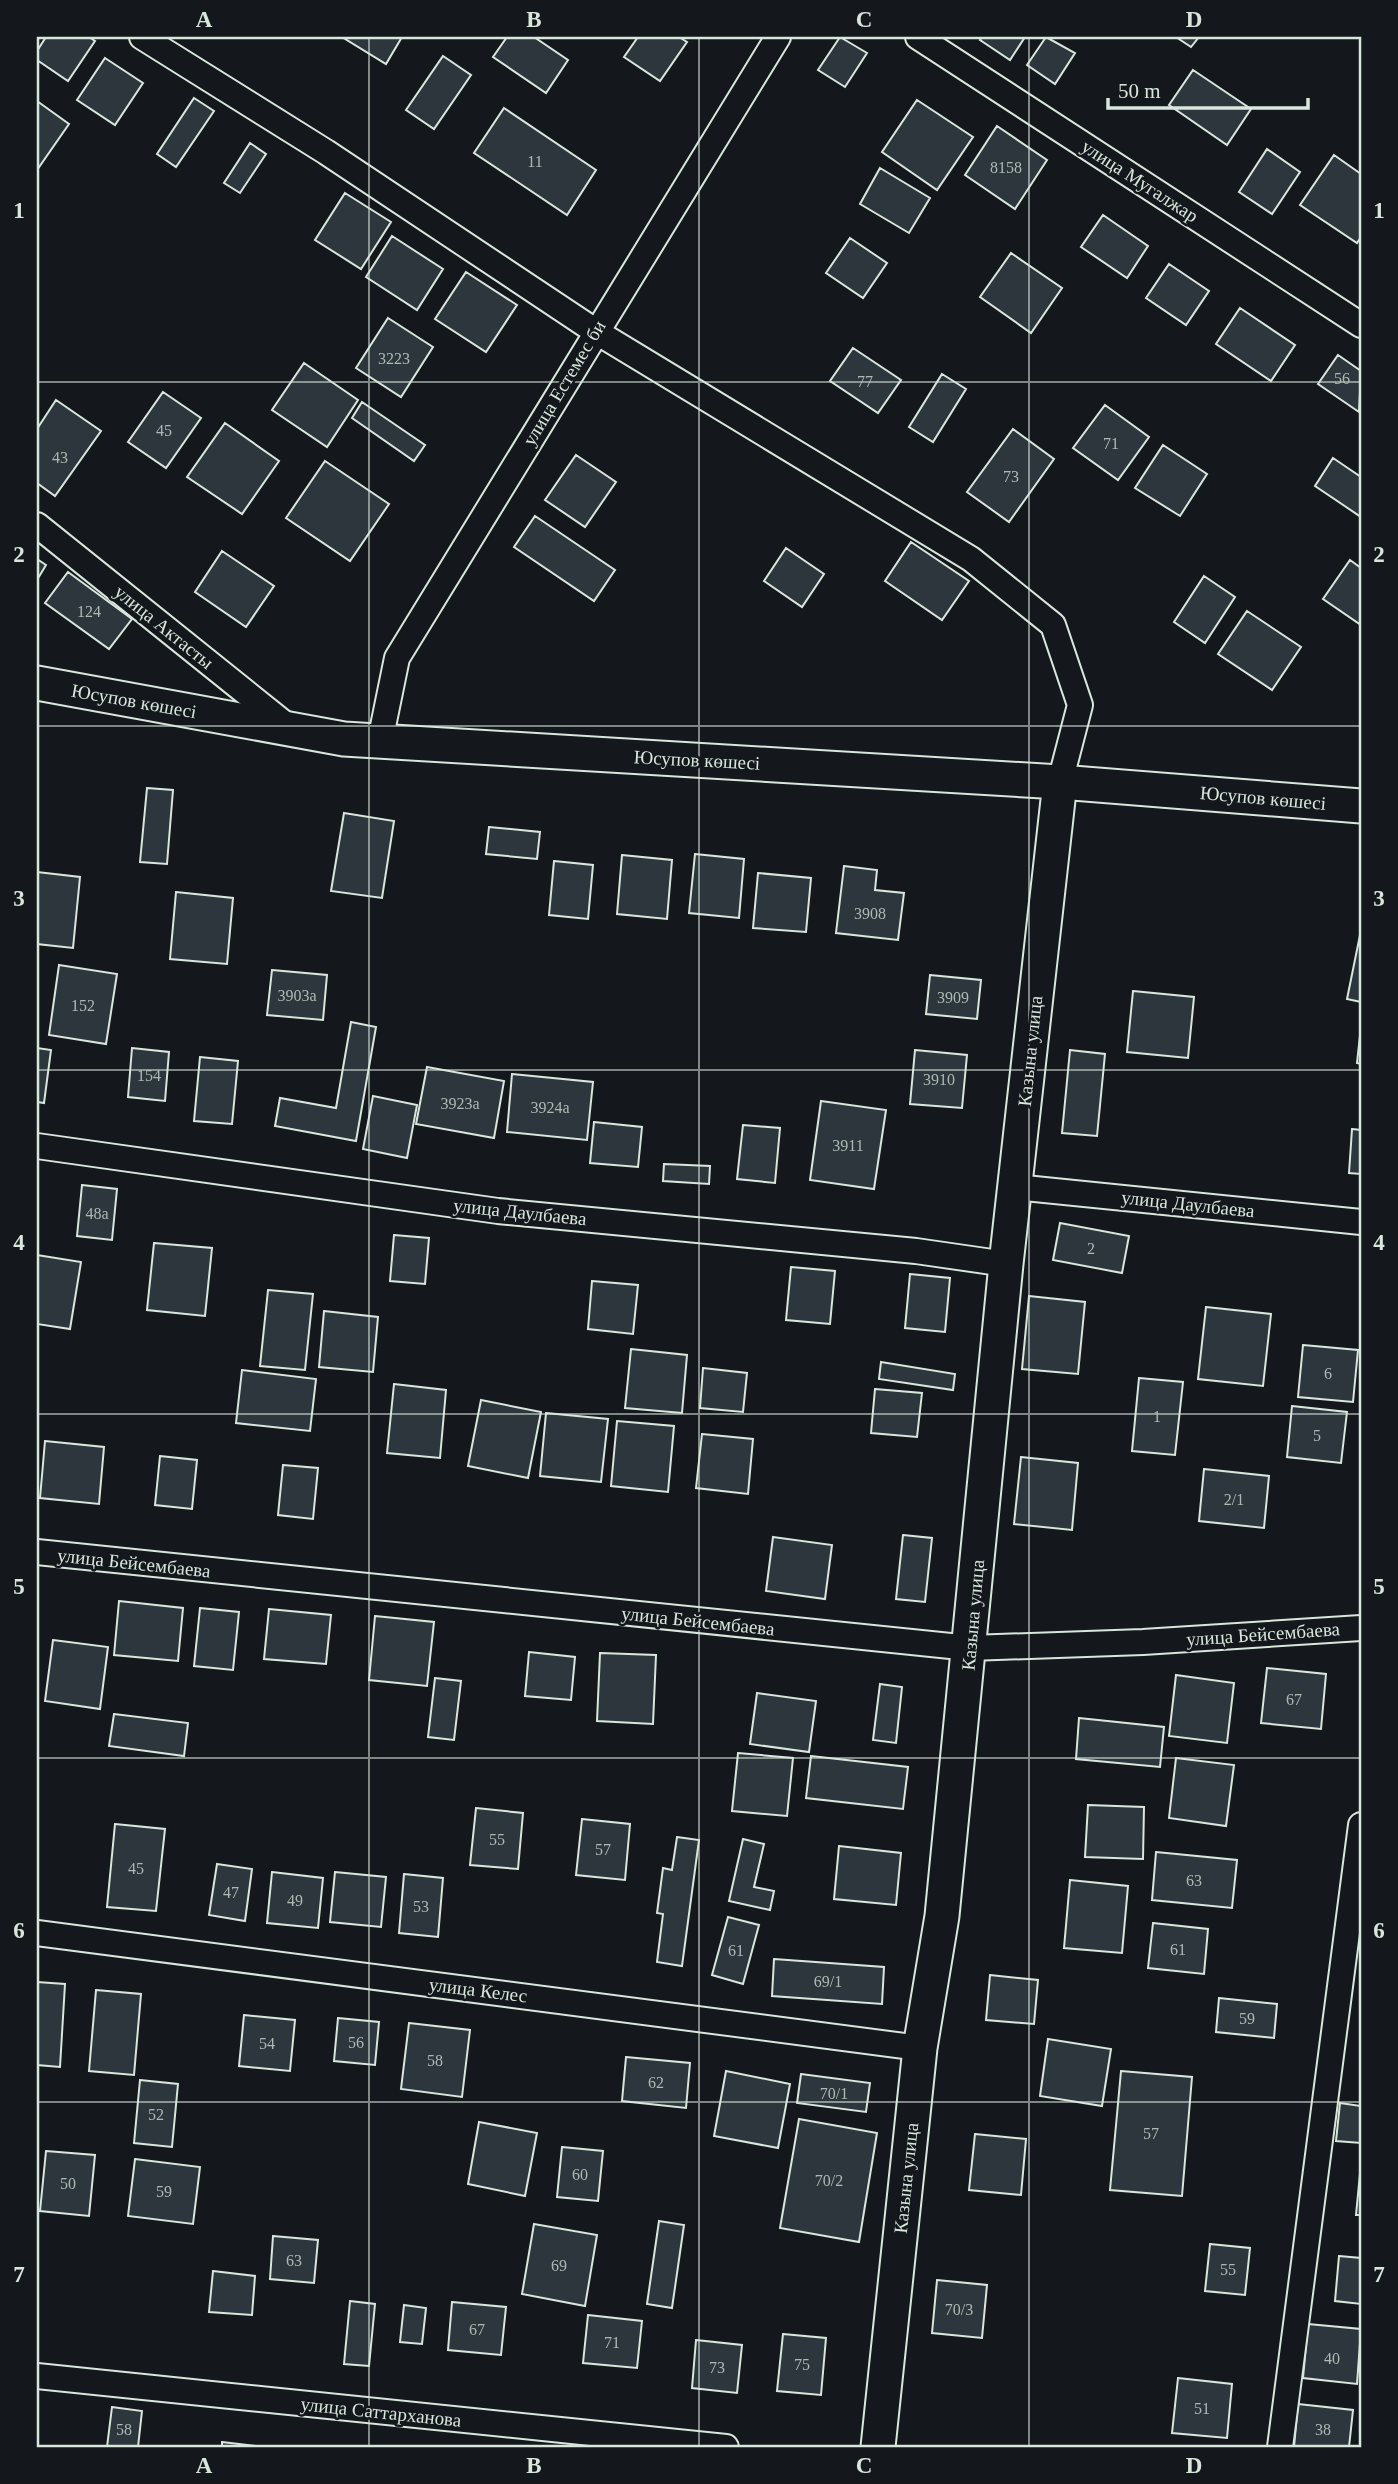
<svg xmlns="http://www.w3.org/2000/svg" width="1398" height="2484" viewBox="0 0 1398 2484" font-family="'Times New Roman',serif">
  <rect width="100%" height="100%" fill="#14181c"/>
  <path fill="#2c363c" stroke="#d8e6dc" stroke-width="2" d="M46,37H89L95,41L68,81L37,60V51Z
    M342,37H402L386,64Z
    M507,37H534L568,60L546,93L493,57Z
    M638,37H679L687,42L660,81L624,57Z
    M840,37L867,53L845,87L818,70Z
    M982,37H1025L1010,60L980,40Z
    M1046,37L1075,53L1055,84L1027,65Z
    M1176,37H1199L1191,47Z
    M443,56L471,75L434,129L406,110Z
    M105,58L143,83L115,125L77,100Z
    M1193,70L1251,109L1227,145L1169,105Z
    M194,98L214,111L176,167L157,154Z
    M917,100L973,137L937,190L882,152Z
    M37,101L69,124L37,170Z
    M504,108L596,170L567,215L474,153Z
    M997,126L1047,160L1015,209L965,175Z
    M250,143L266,154L240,193L224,183Z
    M1267,149L1300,172L1272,214L1239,192Z
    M1334,155L1361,174V237L1357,243L1300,205Z
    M880,168L930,198L909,233L860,204Z
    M345,193L391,222L361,269L315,240Z
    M1103,215L1148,246L1127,278L1081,247Z
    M392,236L443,269L417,310L366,277Z
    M850,238L887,263L863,298L826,273Z
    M1011,253L1062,288L1031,333L980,297Z
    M1169,264L1209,291L1186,325L1146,298Z
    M466,272L517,305L486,352L435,319Z
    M1240,308L1295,345L1271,381L1216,344Z
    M388,318L433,347L401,397L356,368Z
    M853,348L901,380L878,413L830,381Z
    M1338,355L1361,371L1359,412L1318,384Z
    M304,363L358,400L327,447L272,410Z
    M942,374L966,389L933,442L909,427Z
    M163,392L201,418L166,468L128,442Z
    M56,400L101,431L55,496L37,483V429Z
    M362,402L425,445L414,461L352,418Z
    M1105,405L1149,437L1118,480L1073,448Z
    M225,423L279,461L242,514L187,477Z
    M1013,429L1054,459L1009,522L967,492Z
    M1163,445L1207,474L1180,516L1135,488Z
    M576,455L616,482L585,527L545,500Z
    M1333,458L1361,477V517L1315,486Z
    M325,461L389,504L350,561L286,518Z
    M535,516L615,570L594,601L514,547Z
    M911,542L969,581L942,620L885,581Z
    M786,548L824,574L802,607L764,581Z
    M222,551L274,586L246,627L195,592Z
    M37,559L46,565L37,580Z
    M1350,560L1361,568V625L1323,599Z
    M68,572L132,619L109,649L45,603Z
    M1204,576L1235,597L1205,643L1174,622Z
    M1247,611L1301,647L1272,690L1218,654Z
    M147,788L173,790L167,864L140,862Z
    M344,813L394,821L382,898L331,891Z
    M489,827L540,832L537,859L486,854Z
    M695,854L744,859L739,918L689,913Z
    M622,855L672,860L667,919L617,914Z
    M554,861L593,865L588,919L549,915Z
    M844,866L877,870L875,890L904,893L898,940L836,933Z
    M37,872L80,877L73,948L37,944Z
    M758,873L811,878L806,932L753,928Z
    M176,892L233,898L227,964L170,959Z
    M1360,935L1361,936V1002L1347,999Z
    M59,965L117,974L106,1044L49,1035Z
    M272,970L327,975L323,1020L267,1015Z
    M930,975L981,980L977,1019L926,1014Z
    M1133,991L1194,997L1188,1058L1127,1052Z
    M351,1022L376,1027L356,1141L275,1126L280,1098L336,1108Z
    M1361,1026V1064L1357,1063Z
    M37,1048L51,1050L44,1103L37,1102Z
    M132,1048L169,1052L165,1101L128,1097Z
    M915,1050L967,1055L962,1108L910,1104Z
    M1070,1050L1105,1054L1097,1136L1062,1133Z
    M200,1057L238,1061L232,1124L194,1121Z
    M427,1067L504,1081L494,1138L416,1124Z
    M512,1074L593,1082L587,1140L507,1132Z
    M373,1096L417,1105L407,1158L363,1149Z
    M821,1101L886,1110L874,1189L810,1180Z
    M594,1122L642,1127L638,1167L590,1163Z
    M743,1125L780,1128L775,1183L737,1179Z
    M1352,1129L1361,1130V1174L1349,1173Z
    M664,1164L710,1166L709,1184L663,1181Z
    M82,1185L117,1189L112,1240L77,1236Z
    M1060,1223L1129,1236L1122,1273L1053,1260Z
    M394,1235L429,1238L425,1284L390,1281Z
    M154,1243L212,1248L205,1316L147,1310Z
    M37,1255L81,1262L70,1329L37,1324Z
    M791,1267L835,1271L830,1324L786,1320Z
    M910,1274L950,1278L945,1332L905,1328Z
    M592,1281L638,1285L633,1334L588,1329Z
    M268,1290L313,1294L305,1370L260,1366Z
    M1029,1296L1085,1302L1078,1374L1022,1369Z
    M1206,1307L1271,1314L1263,1386L1198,1379Z
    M324,1311L378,1317L373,1372L319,1367Z
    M1303,1345L1358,1350L1353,1402L1298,1397Z
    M631,1349L687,1355L682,1413L625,1408Z
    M881,1362L955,1374L953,1390L879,1379Z
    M703,1368L747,1373L743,1412L700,1408Z
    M242,1370L316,1379L310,1431L236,1423Z
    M1139,1378L1183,1382L1175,1455L1132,1451Z
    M394,1384L446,1390L440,1458L387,1453Z
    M875,1389L922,1393L917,1437L871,1433Z
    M481,1400L541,1412L528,1478L468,1466Z
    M1292,1406L1347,1412L1341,1463L1287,1457Z
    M546,1413L608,1419L601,1482L540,1476Z
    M617,1421L674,1426L668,1492L611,1486Z
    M702,1434L753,1439L748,1494L696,1488Z
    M45,1441L104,1447L99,1504L40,1498Z
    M160,1456L197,1460L192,1509L155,1505Z
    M1021,1457L1078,1463L1072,1530L1014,1524Z
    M283,1465L318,1468L313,1519L278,1515Z
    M1204,1469L1269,1476L1264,1528L1199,1521Z
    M903,1535L932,1538L925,1602L896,1599Z
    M773,1537L832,1545L825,1599L766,1591Z
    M119,1601L183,1608L178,1661L114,1655Z
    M200,1608L239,1612L233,1670L194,1666Z
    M269,1609L331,1615L326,1664L264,1659Z
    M375,1616L434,1622L427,1686L369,1680Z
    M53,1640L108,1647L100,1709L45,1701Z
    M529,1652L575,1657L571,1700L525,1696Z
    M600,1653L656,1655L653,1724L597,1721Z
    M1267,1668L1326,1674L1321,1729L1261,1723Z
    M1176,1675L1234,1683L1227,1743L1169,1736Z
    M435,1678L461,1681L454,1740L428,1737Z
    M880,1684L902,1687L896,1743L873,1740Z
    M757,1693L816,1701L809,1752L750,1744Z
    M114,1714L188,1723L184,1756L109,1746Z
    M1079,1718L1164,1727L1160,1767L1076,1759Z
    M738,1753L793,1758L787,1816L732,1811Z
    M811,1756L908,1767L903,1809L806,1798Z
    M1176,1758L1234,1765L1226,1826L1169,1818Z
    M1088,1805L1144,1807L1143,1859L1085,1857Z
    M476,1808L523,1813L518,1869L470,1865Z
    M582,1819L630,1824L625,1880L576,1875Z
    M115,1824L165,1829L156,1911L107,1907Z
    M677,1837L699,1840L682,1966L657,1962L663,1914L657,1913L663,1868L672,1870Z
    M743,1839L764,1844L754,1887L774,1891L770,1910L729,1901Z
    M839,1846L901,1853L896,1905L834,1899Z
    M1156,1852L1237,1860L1232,1908L1152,1900Z
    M217,1864L252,1869L245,1921L209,1915Z
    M272,1872L323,1878L318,1928L267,1923Z
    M335,1872L386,1877L381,1927L330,1922Z
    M404,1874L443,1878L438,1937L399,1933Z
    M1070,1880L1128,1886L1122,1953L1064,1948Z
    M728,1917L759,1925L743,1984L712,1975Z
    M1153,1923L1208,1929L1204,1974L1148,1968Z
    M774,1959L884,1967L882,2004L772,1996Z
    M990,1975L1038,1980L1034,2024L986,2020Z
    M37,1982L65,1984L60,2067L37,2065Z
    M96,1990L141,1994L134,2075L89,2071Z
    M1219,1998L1277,2004L1274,2038L1216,2032Z
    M244,2015L295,2020L290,2071L239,2066Z
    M338,2018L379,2022L375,2065L334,2061Z
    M409,2023L470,2030L462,2097L401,2089Z
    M1048,2039L1111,2049L1102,2106L1040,2096Z
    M626,2057L690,2063L686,2108L622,2101Z
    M726,2071L790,2084L778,2148L714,2136Z
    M1121,2071L1192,2077L1182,2196L1110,2190Z
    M801,2074L870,2083L866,2112L797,2103Z
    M140,2080L178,2084L172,2147L134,2143Z
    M1340,2103L1361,2106V2143L1336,2141Z
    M799,2119L877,2133L859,2242L780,2228Z
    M479,2122L537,2133L525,2196L468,2184Z
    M975,2134L1026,2139L1021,2195L969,2190Z
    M562,2147L603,2151L598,2201L557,2197Z
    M46,2151L95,2155L89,2216L40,2211Z
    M135,2159L200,2167L193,2224L128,2216Z
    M1361,2163V2215H1356Z
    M659,2221L684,2225L672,2308L647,2304Z
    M534,2224L597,2235L585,2306L522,2294Z
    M273,2236L318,2240L314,2283L270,2279Z
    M1210,2244L1250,2248L1245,2295L1205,2291Z
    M1339,2256L1361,2258V2304L1335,2301Z
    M213,2271L255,2276L252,2315L209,2312Z
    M937,2280L987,2285L982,2338L932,2333Z
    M350,2301L375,2304L369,2366L344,2364Z
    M452,2302L506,2307L501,2355L448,2350Z
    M404,2305L426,2308L422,2344L400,2342Z
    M588,2315L642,2321L637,2368L583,2363Z
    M1308,2324L1361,2329L1357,2384L1303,2378Z
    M783,2334L826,2338L821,2395L777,2391Z
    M696,2340L742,2345L737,2393L692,2388Z
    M1178,2378L1232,2384L1227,2438L1172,2433Z
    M1298,2404L1353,2410L1349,2447H1294Z
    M112,2407L142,2411L138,2447H107Z
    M222,2442L265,2447H222Z"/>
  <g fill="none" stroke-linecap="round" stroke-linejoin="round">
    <g stroke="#d8e6dc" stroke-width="28">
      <path id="street" d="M142,37L326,152L595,331L971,559L1053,625L1080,705L1060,782
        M918,37L1361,325
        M37,525L290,728
        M380,741L397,658L778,37
        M37,1146L498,1211L916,1251L1006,1264
        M1015,1187L1361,1222
        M37,1552L970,1648L1143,1642L1361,1628
        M37,1933L920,2048
        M37,2376L726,2447
        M1280,2447L1361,1825"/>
    </g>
    <g stroke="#d8e6dc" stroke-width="37">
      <path id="secondary" d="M37,683L344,739L1060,782L1361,806
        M878,2447L920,2048L942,1916L1006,1264L1060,782"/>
    </g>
    <use href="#street" stroke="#14181c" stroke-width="24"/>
    <use href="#secondary" stroke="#14181c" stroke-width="33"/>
  </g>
  <path fill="none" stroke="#d8e6dc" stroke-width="2" stroke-opacity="0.55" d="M369,37V2447M699,37V2447M1029,37V2447M37,382H1361M37,726H1361M37,1070H1361M37,1414H1361M37,1758H1361M37,2102H1361"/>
  <g text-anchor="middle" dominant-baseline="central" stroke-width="5" stroke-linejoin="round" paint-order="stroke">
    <g font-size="16" fill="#adbab4">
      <text x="535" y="161">11</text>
      <text x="1006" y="167">8158</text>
      <text x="394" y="358">3223</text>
      <text x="1342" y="378">56</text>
      <text x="865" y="381">77</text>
      <text x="164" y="430">45</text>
      <text x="1111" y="443">71</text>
      <text x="60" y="457">43</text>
      <text x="1011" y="476">73</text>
      <text x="89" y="611">124</text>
      <text x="870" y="913">3908</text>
      <text x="297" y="995">3903а</text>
      <text x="953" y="997">3909</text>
      <text x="83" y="1005">152</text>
      <text x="149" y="1075">154</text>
      <text x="939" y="1079">3910</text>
      <text x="460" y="1103">3923а</text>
      <text x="550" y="1107">3924а</text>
      <text x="848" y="1145">3911</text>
      <text x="97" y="1213">48а</text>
      <text x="1091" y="1248">2</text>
      <text x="1328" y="1373">6</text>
      <text x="1157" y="1416">1</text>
      <text x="1317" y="1435">5</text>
      <text x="1234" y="1499">2/1</text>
      <text x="1294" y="1699">67</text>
      <text x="497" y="1839">55</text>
      <text x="603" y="1849">57</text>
      <text x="136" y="1868">45</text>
      <text x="1194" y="1880">63</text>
      <text x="231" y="1892">47</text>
      <text x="295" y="1900">49</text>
      <text x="421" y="1906">53</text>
      <text x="1178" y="1949">61</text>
      <text x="736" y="1950">61</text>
      <text x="828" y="1981">69/1</text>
      <text x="1247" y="2018">59</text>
      <text x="356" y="2042">56</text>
      <text x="267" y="2043">54</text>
      <text x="435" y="2060">58</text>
      <text x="656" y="2082">62</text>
      <text x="834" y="2093">70/1</text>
      <text x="156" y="2114">52</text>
      <text x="1151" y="2133">57</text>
      <text x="580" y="2174">60</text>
      <text x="829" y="2180">70/2</text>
      <text x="68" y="2183">50</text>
      <text x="164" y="2191">59</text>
      <text x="294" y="2260">63</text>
      <text x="559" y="2265">69</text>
      <text x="1228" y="2269">55</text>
      <text x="959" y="2309">70/3</text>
      <text x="477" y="2329">67</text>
      <text x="612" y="2342">71</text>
      <text x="1332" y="2358">40</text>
      <text x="802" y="2364">75</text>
      <text x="717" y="2367">73</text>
      <text x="1202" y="2408">51</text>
      <text x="124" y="2429">58</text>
      <text x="1323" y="2429">38</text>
    </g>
    <g font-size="19" fill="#d8e6dc" stroke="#14181c">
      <text transform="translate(1140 181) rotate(33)">улица Мугалжар</text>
      <text transform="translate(564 383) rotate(-59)">улица Естемес би</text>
      <text transform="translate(164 627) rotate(39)">улица Актасты</text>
      <text transform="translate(134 701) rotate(10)">Юсупов көшесі</text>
      <text transform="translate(697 760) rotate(3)">Юсупов көшесі</text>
      <text transform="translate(1263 798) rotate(5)">Юсупов көшесі</text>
      <text transform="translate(1030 1051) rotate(-84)">Казына улица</text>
      <text transform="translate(1188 1204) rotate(6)">улица Даулбаева</text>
      <text transform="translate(520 1212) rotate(6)">улица Даулбаева</text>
      <text transform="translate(134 1563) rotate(6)">улица Бейсембаева</text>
      <text transform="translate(973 1615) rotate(-85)">Казына улица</text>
      <text transform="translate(698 1621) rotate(6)">улица Бейсембаева</text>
      <text transform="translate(1263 1634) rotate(-4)">улица Бейсембаева</text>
      <text transform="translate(478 1990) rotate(7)">улица Келес</text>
      <text transform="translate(906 2178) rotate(-84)">Казына улица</text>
      <text transform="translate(381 2412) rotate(6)">улица Саттарханова</text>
    </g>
  </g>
  <rect width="1398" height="2484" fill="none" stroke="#14181c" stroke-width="77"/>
  <path d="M1108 98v10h200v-10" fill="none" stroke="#d8e6dc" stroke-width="3.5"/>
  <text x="1118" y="98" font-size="21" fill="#d8e6dc" stroke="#14181c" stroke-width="5" paint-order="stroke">50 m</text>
  <rect x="38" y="38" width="1322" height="2408" fill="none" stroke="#d8e6dc" stroke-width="2.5"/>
  <g font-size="23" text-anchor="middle" font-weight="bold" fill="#d8e6dc">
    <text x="204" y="27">A</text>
    <text x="534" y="27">B</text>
    <text x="864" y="27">C</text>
    <text x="1194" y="27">D</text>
    <text x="19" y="218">1</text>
    <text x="1379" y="218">1</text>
    <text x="19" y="562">2</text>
    <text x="1379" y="562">2</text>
    <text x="19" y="906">3</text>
    <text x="1379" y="906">3</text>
    <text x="19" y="1250">4</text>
    <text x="1379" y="1250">4</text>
    <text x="19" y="1594">5</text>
    <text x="1379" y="1594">5</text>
    <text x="19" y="1938">6</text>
    <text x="1379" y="1938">6</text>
    <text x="19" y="2282">7</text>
    <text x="1379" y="2282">7</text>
    <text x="204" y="2473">A</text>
    <text x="534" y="2473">B</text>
    <text x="864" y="2473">C</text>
    <text x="1194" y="2473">D</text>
  </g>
</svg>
